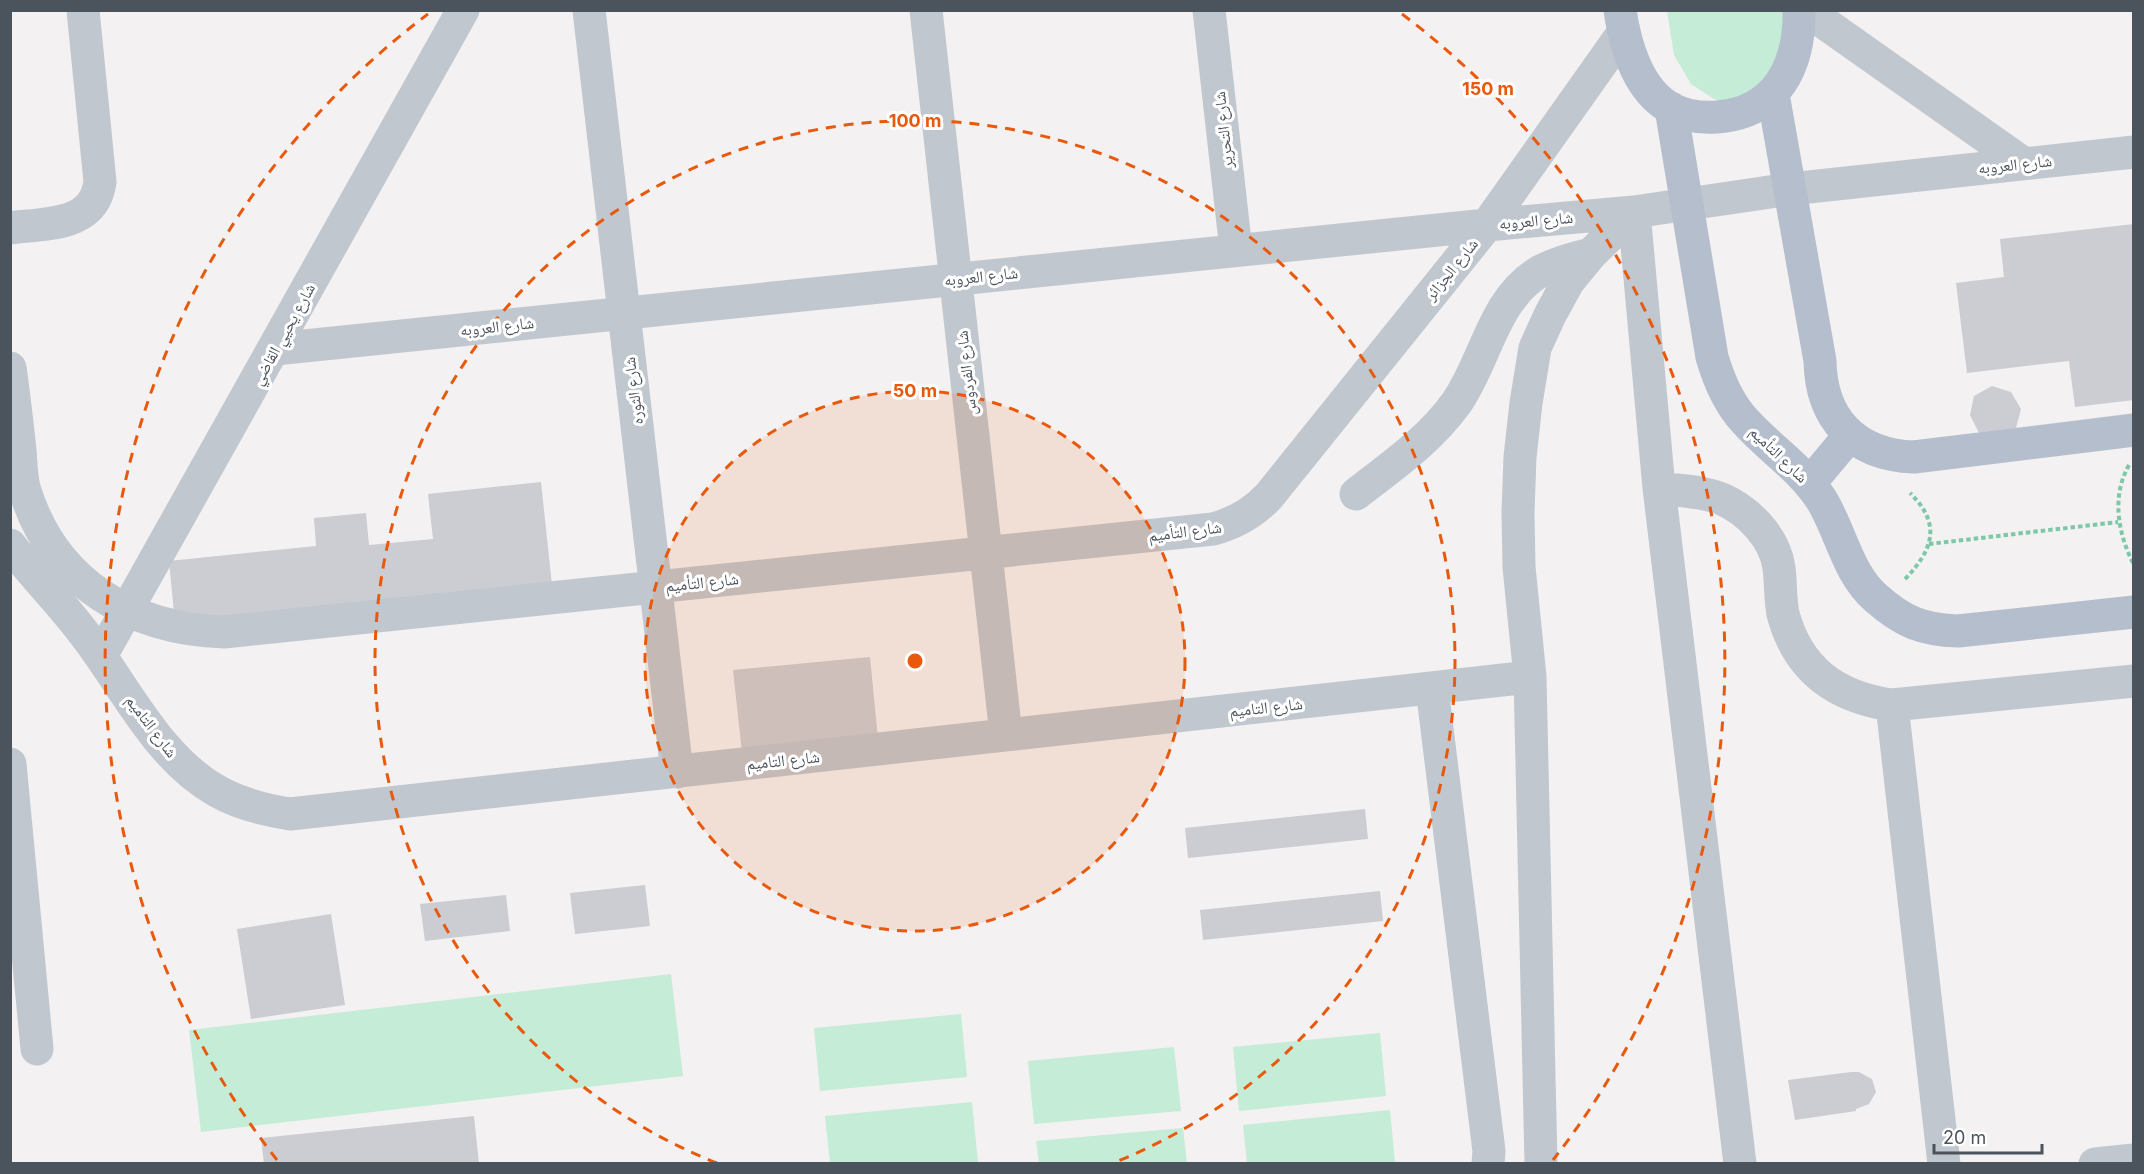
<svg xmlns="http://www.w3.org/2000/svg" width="2144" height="1174" viewBox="0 0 2144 1174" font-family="Inter,'Noto Naskh Arabic',sans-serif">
  <rect width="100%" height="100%" fill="#f3f1f1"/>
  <path fill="#c5ecd7" d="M1667,11H1788L1782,69L1737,105L1714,99L1691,84L1674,55Z
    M671,974L683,1076L201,1132L189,1030Z
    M961,1014L967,1077L820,1091L814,1028Z
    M1380,1033L1386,1096L1239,1111L1233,1047Z
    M1174,1047L1181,1111L1034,1124L1028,1061Z
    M972,1102L978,1163H830L825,1116Z
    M1390,1110L1395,1163H1247L1243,1125Z
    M1183,1128L1187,1163H1039L1036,1141Z"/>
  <path fill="#cbcdd3" d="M2134,224V400L2075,407L2069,361L1967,373L1956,283L2004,277L2000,239Z
    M1992,386L2011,392L2021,409L2016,428L1979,433L1970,415L1974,396Z
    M541,482L552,585L175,623L169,561L316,546L314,518L366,513L369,545L433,539L428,494Z
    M870,657L879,749L743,762L733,670Z
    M1365,809L1368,839L1188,858L1185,828Z
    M645,885L650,926L575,934L570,893Z
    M1380,891L1383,921L1203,940L1200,910Z
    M506,895L510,931L425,941L420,904Z
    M331,914L345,1005L251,1019L237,929Z
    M1851,1072H1859L1872,1079L1876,1092L1869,1104L1856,1109V1111L1795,1120L1788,1080Z
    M474,1116L479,1164H264L261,1138Z"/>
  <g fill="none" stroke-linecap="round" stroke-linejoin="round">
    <path stroke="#7fc7a9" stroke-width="4" stroke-dasharray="4.5 3" stroke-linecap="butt" d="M2129,465C2111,497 2118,534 2134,565
      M1929,544L2118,522
      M1905,579C1933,550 1942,524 1910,493"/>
    <path stroke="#c1c7ce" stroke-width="33" d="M589,10L677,772
      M926,10L1006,735
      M1209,10L1236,250
      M1806,10L2023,163
      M1634,212L1659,488C1680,491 1702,491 1722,499C1749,511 1775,538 1779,568C1781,583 1780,599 1783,614C1798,670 1836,697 1892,705L2134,681
      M10,228C46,223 94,227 100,182L83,10
      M275,349L1487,225L1634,212L1790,189L2134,152
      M10,368C14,395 17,423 20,450C21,463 21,479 25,491C54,583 131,629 224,632L1213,529C1236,523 1253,513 1269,496L1487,225L1623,33
      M1659,488L1740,1164
      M1356,494C1392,466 1430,440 1457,402C1486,360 1493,300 1539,272C1555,263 1573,258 1591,254
      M10,545C34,576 62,604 86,636C126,688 158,758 217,791C240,804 264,810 290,814L1530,677
      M101,656L463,10
      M1432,688L1489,1151L1488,1164
      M1892,705L1944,1164
      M10,764L37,1049
      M1541,1164L1530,677L1519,567L1518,512L1520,457L1526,403L1535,348L1550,315L1568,282L1591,254L1634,212
      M2095,1164L2134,1160"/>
    <path stroke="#b4becd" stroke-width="33" d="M1620,10C1625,45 1638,91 1672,109C1685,116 1702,118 1717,117C1777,113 1800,65 1799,10
      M1773,94L1820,361C1821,419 1855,455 1914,457L2134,430
      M1671,108L1712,357C1719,381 1728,403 1745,421C1770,449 1800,467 1821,499C1841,531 1847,573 1876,598C1903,622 1923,630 1958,631L2134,612
      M1810,483L1850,435"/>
  </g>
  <circle cx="915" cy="661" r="270" fill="#e8590c" fill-opacity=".12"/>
  <g fill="none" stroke="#e8590c" stroke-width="3" stroke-dasharray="10 8">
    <circle cx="915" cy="661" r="270"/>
    <path d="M717 1163A540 540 0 1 1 1113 1163"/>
    <path d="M277 1160A810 810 0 0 1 428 14M1402 14A810 810 0 0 1 1553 1160"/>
  </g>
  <g text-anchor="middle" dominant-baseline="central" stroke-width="6" stroke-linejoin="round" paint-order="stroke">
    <g font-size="16" fill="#4b535d" stroke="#fff">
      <text transform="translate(1223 130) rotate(-96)">شارع التحرير</text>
      <text transform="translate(2015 164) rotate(-6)">شارع العروبه</text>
      <text transform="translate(1536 220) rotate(-5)">شارع العروبه</text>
      <text transform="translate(1451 269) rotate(-51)">شارع الجزائر</text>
      <text transform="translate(981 276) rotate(-6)">شارع العروبه</text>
      <text transform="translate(497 326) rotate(-6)">شارع العروبه</text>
      <text transform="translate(283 334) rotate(-61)">شارع يحيي القاضي</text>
      <text transform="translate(966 373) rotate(-96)">شارع الفردوس</text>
      <text transform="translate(633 391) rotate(-97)">شارع الثوره</text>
      <text transform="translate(1779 454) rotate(44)">شارع التأميم</text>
      <text transform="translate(1185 531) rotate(-7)">شارع التأميم</text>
      <text transform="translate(702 582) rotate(-6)">شارع التأميم</text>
      <text transform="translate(1266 707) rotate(-6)">شارع التاميم</text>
      <text transform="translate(152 726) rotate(53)">شارع التاميم</text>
      <text transform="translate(783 760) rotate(-6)">شارع التاميم</text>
    </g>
  </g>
  <circle cx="915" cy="661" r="9" fill="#e8590c" stroke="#fff" stroke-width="3"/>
  <g font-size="18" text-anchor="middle" font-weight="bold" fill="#e8590c" stroke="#fff" stroke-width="6" stroke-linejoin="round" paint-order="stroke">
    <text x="1488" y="95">150 m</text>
    <text x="915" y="127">100 m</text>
    <text x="915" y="397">50 m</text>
  </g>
  <rect width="2144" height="1174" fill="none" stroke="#4b535d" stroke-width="24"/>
  <path d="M1934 1144v9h108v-9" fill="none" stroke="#4b535d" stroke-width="3"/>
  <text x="1943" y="1144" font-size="18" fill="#4b535d" stroke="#ffffff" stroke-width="4.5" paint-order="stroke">20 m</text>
</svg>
